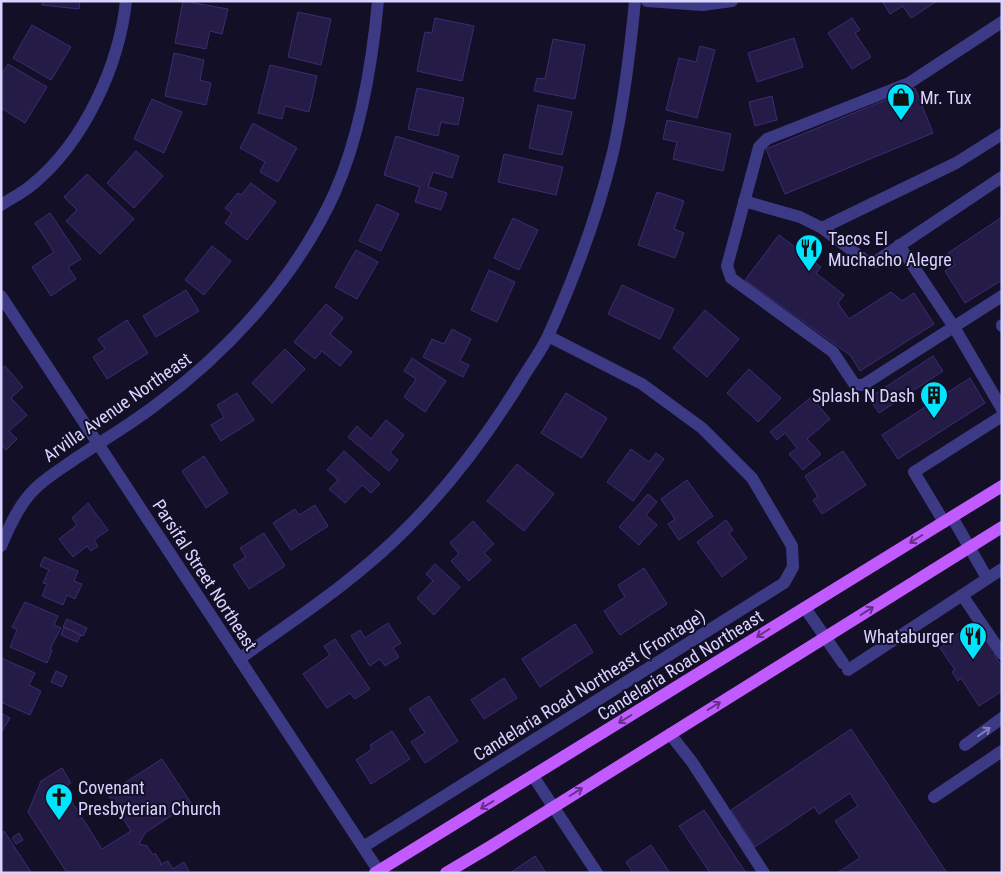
<svg xmlns="http://www.w3.org/2000/svg" width="1003" height="874" viewBox="0 0 1003 874" font-family="'Roboto Condensed',sans-serif">
  <rect width="100%" height="100%" fill="#130f26"/>
  <path fill="#241b47" stroke="#3b2d73" d="M43,1H80L79,9L42,5Z
    M183,1L228,9L222,34L210,31L206,49L175,43Z
    M882,1H937L911,18L903,6L890,14Z
    M298,12L331,19L321,65L288,57Z
    M435,18L474,26L462,81L417,71L425,32L432,33Z
    M852,18L860,30L855,33L871,57L852,69L828,33Z
    M32,25L71,47L51,80L13,58Z
    M794,38L803,67L757,82L748,53Z
    M553,39L585,45L575,99L534,91L537,78L545,79Z
    M700,46L715,50L697,118L666,110L679,58L696,62Z
    M174,53L204,60L200,80L211,83L206,105L165,96Z
    M8,64L47,87L25,123L1,108V75Z
    M270,65L317,76L309,112L285,106L282,119L258,113Z
    M417,88L464,98L458,125L441,122L438,136L408,129Z
    M915,88L933,133L785,194L766,149Z
    M772,96L777,120L755,126L749,102Z
    M152,99L182,112L164,153L134,139Z
    M538,105L572,112L562,155L529,148Z
    M667,120L731,134L723,171L673,159L677,142L663,139Z
    M253,123L297,148L278,182L260,172L265,162L240,148Z
    M396,136L459,156L452,178L433,172L428,187L447,193L441,210L415,202L420,187L384,175Z
    M136,151L163,176L134,208L107,183Z
    M504,154L563,167L556,195L498,182Z
    M87,174L134,219L100,254L66,221L77,210L64,197Z
    M251,183L276,202L247,240L225,223L232,213L225,208L238,193L241,195Z
    M657,192L684,201L674,229L684,233L675,258L638,245Z
    M377,204L399,214L381,251L359,241Z
    M50,213L81,259L68,267L76,279L51,296L32,267L54,252L35,223Z
    M1002,217V280L965,303L945,271L955,265L948,253Z
    M513,218L538,230L519,270L494,258Z
    M779,235L821,267L816,273L844,295L838,303L849,319L891,292L902,301L914,293L934,324L860,371L850,355L745,280Z
    M212,246L231,261L204,295L185,280Z
    M356,250L378,262L357,299L335,287Z
    M489,270L515,282L497,322L471,310Z
    M622,285L674,309L660,339L608,314Z
    M186,290L199,311L156,337L143,316Z
    M326,304L343,318L330,334L352,352L340,366L322,351L315,359L294,342Z
    M705,310L739,339L707,377L673,348Z
    M127,320L148,353L107,379L93,357L105,349L98,339Z
    M452,329L471,339L460,361L469,365L463,377L423,357L432,339L444,344Z
    M285,349L305,369L272,403L252,383Z
    M933,356L943,371L879,413L869,398Z
    M412,358L446,381L425,412L404,397L416,379L404,371Z
    M5,366L23,387L11,398L27,415L9,431L17,439L6,450L1,445V369Z
    M749,369L781,398L758,422L727,393Z
    M970,378L985,403L898,459L882,435Z
    M237,393L254,420L221,441L211,425L224,417L217,405Z
    M566,393L607,418L582,458L541,433Z
    M811,397L830,419L807,439L821,454L803,470L789,454L797,448L785,433L777,440L770,432Z
    M386,420L404,435L390,453L398,460L389,471L348,437L357,426L371,439Z
    M631,449L649,462L656,453L664,459L633,501L607,482Z
    M344,451L380,484L371,493L362,485L345,503L329,489L338,480L327,470Z
    M843,451L866,485L822,514L813,500L818,497L805,476Z
    M204,456L228,493L206,508L182,471Z
    M517,464L554,494L524,531L487,501Z
    M687,480L713,516L679,540L668,524L675,519L661,499Z
    M648,494L657,502L646,515L657,525L639,545L619,527Z
    M88,503L108,530L94,540L98,546L91,551L87,546L73,557L59,539L77,525L72,518Z
    M315,505L328,526L291,550L273,523L295,509L299,515Z
    M726,520L733,530L729,533L747,558L722,577L697,542Z
    M473,521L494,544L484,553L491,560L469,581L451,561L459,554L450,543Z
    M264,533L285,566L249,589L233,565L246,557L240,548Z
    M44,557L78,571L74,581L82,584L75,599L67,595L63,605L42,596L47,584L43,583L49,570L40,566Z
    M435,564L460,587L434,615L417,598L433,581L426,574Z
    M644,568L667,604L620,635L604,611L625,597L618,585Z
    M25,602L58,616L54,625L61,628L50,649L52,650L47,663L10,647L17,630L12,627Z
    M67,619L87,628L83,636L63,627Z
    M388,623L401,643L393,648L399,657L385,666L380,659L370,666L351,636L360,630L365,638Z
    M575,624L593,652L540,687L522,659Z
    M974,625L996,654L994,655L1002,666V691L979,706L961,678L958,681L952,672L955,670L940,648L949,642L948,639Z
    M64,627L81,635L77,642L61,635Z
    M335,639L370,689L355,699L350,693L327,708L303,674L330,655L324,646Z
    M1,658L35,673L29,685L41,691L30,715L1,702Z
    M56,671L67,676L62,687L51,682Z
    M504,678L517,698L484,719L471,700Z
    M429,696L458,741L425,763L411,742L425,733L409,709Z
    M1,713L10,718L1,733Z
    M851,729L947,873H837L860,858L835,821L858,806L850,793L819,814L814,807L755,847L731,810Z
    M392,731L410,759L371,784L356,760L372,749L370,745Z
    M162,759L191,803L145,833L139,844L147,846L153,855L155,853L161,863L160,865L168,861L173,869L184,862L190,873H67L28,812L41,781L62,768L71,783L63,788L102,849L131,831L104,788L120,792L118,787Z
    M704,810L746,873H710L679,826Z
    M4,831L31,872L1,873V838Z
    M19,833L23,840L16,844L12,838Z
    M651,845L670,873H633L626,862Z
    M535,856L546,873H510Z"/>
  <g fill="none" stroke-linecap="round" stroke-linejoin="round">
    <path stroke="#3d3a85" stroke-width="12" d="M647,1L702,5L732,1
      M1002,22L909,83L767,139L759,147L727,266L731,278L833,352L855,385H863L1002,296
      M744,201L800,217L822,228L866,261L875,262L1002,177
      M1,205C12,198 24,192 33,184C84,142 119,66 126,1
      M822,228L956,163L1002,134
      M899,245L954,327L1002,409
      M1,296L380,873
      M1002,325V326
      M952,517L987,578
      M944,522L914,472L1002,416
      M1,546C8,530 15,513 26,499C38,483 55,473 72,461C100,442 130,425 157,404C230,350 297,276 335,192C361,133 372,65 378,1
      M962,595L1002,654
      M805,608L843,663
      M239,659C297,618 357,579 407,528C452,483 489,433 522,379C531,364 542,350 549,334C575,276 598,214 613,152C624,103 630,52 635,1
      M848,670L1002,569
      M670,734L692,762L764,873
      M965,745L1002,718
      M533,776L597,873
      M934,797L1002,751
      M363,847L784,583L793,567L792,546L752,478L702,428L642,384L548,336"/>
    <path stroke="#c25bff" stroke-width="12" d="M375,873L1002,486
      M446,873L488,848L1002,527"/>
  </g>
  <defs><path id="oneway-shaft" d="M-6 0H5M1.5-3L5.5 0L1.5 3" fill="none" stroke-width="1.6" stroke-linecap="round" stroke-linejoin="round" transform="scale(1.25)"/></defs>
  <g stroke="#623188">
    <use href="#oneway-shaft" transform="translate(916 539) rotate(148)"/>
    <use href="#oneway-shaft" transform="translate(867 611) rotate(-32)"/>
    <use href="#oneway-shaft" transform="translate(763 633) rotate(148)"/>
    <use href="#oneway-shaft" transform="translate(714 706) rotate(-32)"/>
    <use href="#oneway-shaft" transform="translate(625 719) rotate(148)"/>
    <use href="#oneway-shaft" transform="translate(576 792) rotate(-32)"/>
    <use href="#oneway-shaft" transform="translate(487 805) rotate(149)"/>
  </g>
  <use stroke="#837fbc" href="#oneway-shaft" transform="translate(984 732) rotate(-35)"/>
  <defs>
    <g id="shop-pin" transform="scale(1.4375)"><path d="M0 17L-7.5 6A9.5 9.5 0 1 1 7.5 6Z" fill="#00e5ff" stroke="#130f26"/><path d="M-5-2.5h2.3a2.7 3.5 0 0 1 5.4 0H5L5.5 6h-11ZM-1.5-2.5h3a1.5 2.3 0 0 0-3 0Z" fill="#111"/></g>
    <g id="restaurant-pin" transform="scale(1.4375)"><path d="M0 17L-7.5 6A9.5 9.5 0 1 1 7.5 6Z" fill="#00e5ff" stroke="#130f26"/><path d="M-5-6h1v4h1v-4h1v4h1v-4h1v5L-1.5 .5V6h-2V.5L-5-1ZM5-6V6H3V1.5H1.5Q1.5-4 5-6Z" fill="#111"/></g>
    <g id="building-pin" transform="scale(1.4375)"><path d="M0 17L-7.5 6A9.5 9.5 0 1 1 7.5 6Z" fill="#00e5ff" stroke="#130f26"/><path d="M-4-6H4V6H1V3H-1V6H-4ZM-2.5-4.3h1.7v1.8h-1.7ZM.8-4.3h1.7v1.8H.8ZM-2.5-1h1.7V.8h-1.7ZM.8-1h1.7V.8H.8Z" fill="#111"/></g>
    <g id="church-pin" transform="scale(1.4375)"><path d="M0 17L-7.5 6A9.5 9.5 0 1 1 7.5 6Z" fill="#00e5ff" stroke="#130f26"/><path d="M-1.2-6h2.4v3.5h3.3v2.4h-3.3V6h-2.4V-.1h-3.3v-2.4h3.3Z" fill="#111"/></g>
  </defs>
  <g fill-rule="evenodd">
    <use href="#shop-pin" x="901" y="97"/>
    <use href="#restaurant-pin" x="809" y="248"/>
    <use href="#building-pin" x="934" y="395"/>
    <use href="#restaurant-pin" x="973" y="636"/>
    <use href="#church-pin" x="59" y="797"/>
  </g>
  <g text-anchor="middle" dominant-baseline="central" stroke-width="4" stroke-linejoin="round" paint-order="stroke">
    <g font-size="18" fill="#d9d4ff" stroke="#130f26" text-anchor="start">
      <text x="920" y="97">Mr. Tux</text>
      <text x="828" y="238">Tacos El<tspan x="828" dy="21">Muchacho Alegre</tspan></text>
      <text x="915" y="395" text-anchor="end">Splash N Dash</text>
      <text x="954" y="636" text-anchor="end">Whataburger</text>
      <text x="78" y="787">Covenant<tspan x="78" dy="21">Presbyterian Church</tspan></text>
    </g>
    <g font-size="18" fill="#d9d4ff" stroke="#130f26">
      <text transform="translate(117 407) rotate(-35)">Arvilla Avenue Northeast</text>
      <text transform="translate(205 575) rotate(57)">Parsifal Street Northeast</text>
      <text transform="translate(680 665) rotate(-32)">Candelaria Road Northeast</text>
      <text transform="translate(589 685) rotate(-32)">Candelaria Road Northeast (Frontage)</text>
    </g>
  </g>
  <rect width="1003" height="874" fill="none" stroke="#d9d4ff" stroke-width="5"/>
</svg>
